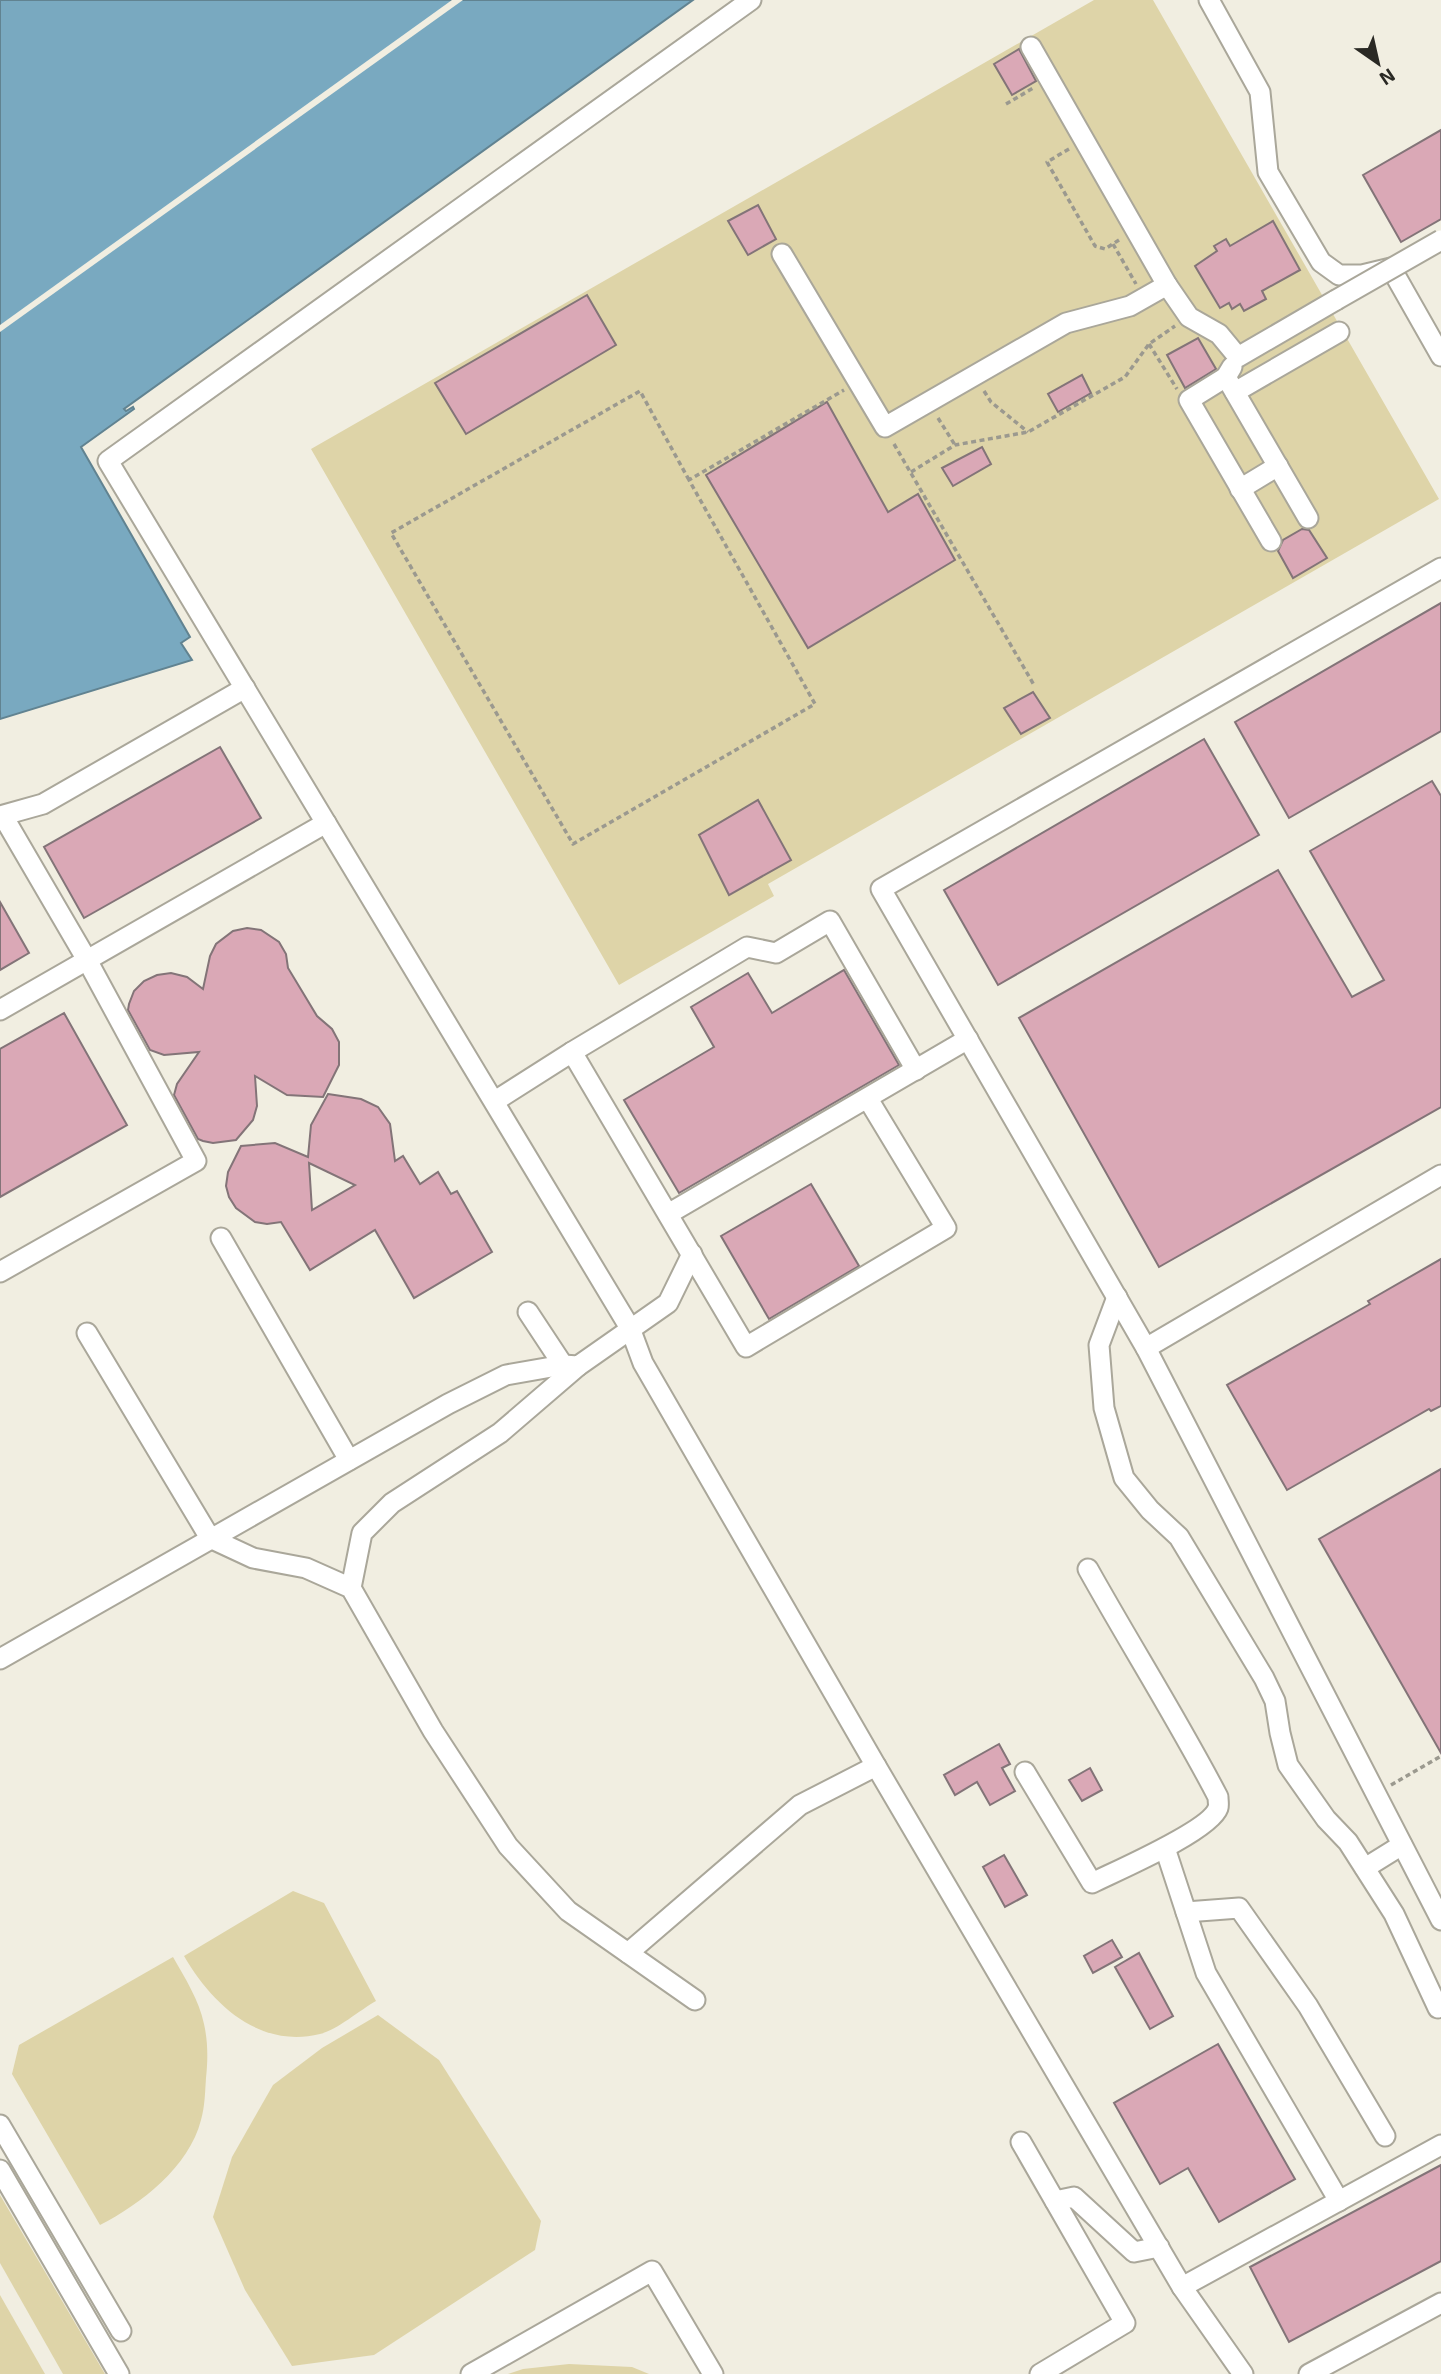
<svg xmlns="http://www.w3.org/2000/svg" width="1441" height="2374" font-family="'Exo 2',sans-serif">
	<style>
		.green { fill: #ded4a8 }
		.water { fill: #79a9c0; stroke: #618391; stroke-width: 2 }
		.pier { fill: #f1eee1 }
		.building { fill: #daa8b6; stroke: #837478; stroke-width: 2; fill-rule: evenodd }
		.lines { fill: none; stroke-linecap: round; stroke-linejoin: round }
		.minor-casing { stroke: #aaa79a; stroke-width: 23 }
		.path { stroke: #9b998f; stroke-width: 3.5; stroke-dasharray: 5 3.5; stroke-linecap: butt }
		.minor { stroke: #fff; stroke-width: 19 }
		.minor-bridge-casing { stroke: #aaa79a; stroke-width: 23; stroke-linecap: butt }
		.minor-bridge { stroke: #fff; stroke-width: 19 }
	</style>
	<rect width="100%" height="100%" fill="#f1eee1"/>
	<!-- green -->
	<g class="green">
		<polygon points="1094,0 1153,0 1439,499 768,884 774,896 619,985 311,449"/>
		<path d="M293 1891 324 1903 376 2001C360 2010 337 2030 320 2034 259 2049 212 2004 184 1956Z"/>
		<path d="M173 1957C185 1978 199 2000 204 2024 208 2042 208 2059 206 2078 205 2092 205 2106 201 2120 189 2167 141 2204 100 2225L12 2074 19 2045Z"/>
		<polygon points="378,2015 439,2060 541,2221 535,2250 374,2355 292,2366 245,2290 213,2217 232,2157 273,2085 322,2048"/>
		<polygon points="0,2195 105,2374 63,2374 0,2263"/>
		<polygon points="0,2295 45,2374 0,2374"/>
		<polygon points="569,2364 632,2367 649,2374 508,2374 523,2369"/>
	</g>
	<!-- water -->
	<polygon class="water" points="0,0 693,0 124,409 126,411 133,407 134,409 81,447 190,637 181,643 192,660 0,719"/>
	<!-- pier -->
	<polygon class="pier" points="452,0 463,0 0,332 0,325"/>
	<!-- building -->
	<g class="building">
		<polygon points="1019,49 1036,81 1012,95 994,64"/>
		<polygon points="1441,130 1441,219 1401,242 1363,175"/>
		<polygon points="758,205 776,239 748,255 728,221"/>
		<polygon points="1273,221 1300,270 1262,291 1266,299 1244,311 1240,304 1232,309 1229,303 1220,308 1195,266 1217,251 1214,246 1226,239 1230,246"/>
		<polygon points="587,295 616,345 466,434 435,383"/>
		<polygon points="1198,338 1216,369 1185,388 1167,355"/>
		<polygon points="1082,375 1091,393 1058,412 1048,394"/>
		<polygon points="827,402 888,512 918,494 955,560 808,648 706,475"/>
		<polygon points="982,447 991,464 953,486 942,468"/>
		<polygon points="1302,529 1309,530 1327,558 1293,578 1278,551 1283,540"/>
		<polygon points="1441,603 1441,731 1289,818 1235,722"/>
		<polygon points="1033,692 1050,718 1021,734 1004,708"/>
		<polygon points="1204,739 1259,835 998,985 944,890"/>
		<polygon points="220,747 261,818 84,918 44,847"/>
		<polygon points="1432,781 1441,796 1441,1107 1159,1267 1019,1018 1278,870 1352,997 1384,980 1310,851"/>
		<polygon points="758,800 791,860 729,895 699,835"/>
		<polygon points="0,902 29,953 0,970"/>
		<polygon points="247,928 261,930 279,942 286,954 288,968 317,1016 332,1029 339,1042 339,1065 323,1097 287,1095 255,1076 257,1106 253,1120 236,1140 213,1143 203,1141 198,1139 174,1095 177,1084 199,1052 164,1055 150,1050 128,1010 129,1004 134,991 144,981 157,975 171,973 187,977 203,989 210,956 216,944 233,931"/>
		<polygon points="844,970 899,1065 679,1193 624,1100 714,1047 691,1007 748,973 772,1013"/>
		<polygon points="64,1013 127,1125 0,1197 0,1049"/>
		<path d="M328 1094 361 1099 378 1107 390 1124 395 1161 403 1156 420 1184 438 1172 451 1194 457 1191 492 1252 414 1298 375 1230 310 1270 281 1222 267 1224 255 1222 236 1208 229 1197 226 1186 228 1172 241 1146 275 1143 308 1157 311 1125ZM309 1163 355 1185 312 1210Z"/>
		<polygon points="811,1184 859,1266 769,1319 721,1236"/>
		<polygon points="1441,1259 1441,1406 1431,1411 1429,1409 1287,1490 1227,1385 1370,1304 1368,1301"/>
		<polygon points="1441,1469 1441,1753 1319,1539"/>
		<polygon points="999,1744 1010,1764 1002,1768 1015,1791 990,1805 977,1782 955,1795 944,1775"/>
		<polygon points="1090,1768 1102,1790 1082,1801 1069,1780"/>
		<polygon points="1004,1855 1027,1895 1005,1907 983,1867"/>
		<polygon points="1112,1940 1122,1957 1093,1973 1084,1956"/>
		<polygon points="1139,1953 1173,2016 1150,2029 1115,1967"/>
		<polygon points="1218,2044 1295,2179 1219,2222 1188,2168 1160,2184 1114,2103"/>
		<polygon points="1441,2165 1441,2261 1289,2342 1250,2267"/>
	</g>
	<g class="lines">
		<defs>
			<g id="minor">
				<polyline points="751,0 108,461 630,1328 643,1363 876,1766 1182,2287 1243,2374"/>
				<polyline points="1209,0 1260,92 1268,172 1321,262 1339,275 1362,275 1391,268 1441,356"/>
				<polyline points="1031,47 1167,285 1189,317 1219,334 1238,357 1336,300"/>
				<polyline points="782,254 885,427 1066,323 1130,306 1167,285"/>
				<polyline points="1232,367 1226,377 1308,518"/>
				<polyline points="1226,377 1189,400 1271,541"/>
				<polyline points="1235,392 1339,332"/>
				<polyline points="1240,489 1278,466"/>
				<polyline points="1441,568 881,889 1146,1348 1441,1920"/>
				<polyline points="0,816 43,804 245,688"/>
				<polyline points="0,1010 326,823"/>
				<polyline points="572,1052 747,947 776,953 830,921 916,1070"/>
				<polyline points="495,1101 572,1052 746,1347 946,1228 868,1099"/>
				<polyline points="668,1214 968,1039"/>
				<polyline points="221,1238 349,1460"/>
				<polyline points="0,1272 196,1161 87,960 3,816"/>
				<polyline points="1117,1297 1099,1345 1104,1408 1124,1478 1150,1510 1179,1537 1264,1678 1275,1701 1280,1733 1288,1765 1326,1819 1348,1842 1394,1914 1438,2008"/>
				<polyline points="528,1312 563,1365"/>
				<polyline points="87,1333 210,1538 253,1558 306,1568 351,1588 433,1731 508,1846 568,1911 695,2000"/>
				<polyline points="1146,1348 1441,1175"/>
				<polyline points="351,1588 362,1533 392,1503 500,1433 578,1366"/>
				<polyline points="0,1659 448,1404 506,1375 563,1365 578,1366 668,1303 692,1254"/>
				<path d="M1025 1772 1092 1883C1116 1871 1210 1831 1218 1808 1219 1805 1218 1801 1218 1797 1178 1720 1131 1646 1088 1569"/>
				<polyline points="1165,1848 1206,1973 1339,2201"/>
				<polyline points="1365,1868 1402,1845"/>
				<polyline points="1186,1912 1239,1908 1308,2006 1385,2136"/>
				<polyline points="628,1953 800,1805 876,1766"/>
				<polyline points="0,2125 121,2331"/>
				<polyline points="1021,2142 1125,2323 1040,2374"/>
				<polyline points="0,2170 119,2374"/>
				<polyline points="1055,2201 1074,2197 1134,2252 1159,2247"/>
				<polyline points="1182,2287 1441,2145"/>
				<polyline points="471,2374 652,2271 713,2374"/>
				<polyline points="1309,2374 1441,2303"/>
			</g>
		</defs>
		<!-- minor casing -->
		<use href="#minor" class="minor-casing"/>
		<!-- path -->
		<g class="path">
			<polyline points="1006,104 1035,87"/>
			<polyline points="1069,149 1047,162 1095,246 1105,249 1119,240"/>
			<polyline points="1113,244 1136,284"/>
			<polyline points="1149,344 1177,389"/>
			<polyline points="984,391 991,402 1028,432"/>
			<polyline points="938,418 955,445"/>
			<polyline points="894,444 1034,685"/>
			<polyline points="911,472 955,445 1028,432 1125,377 1149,344 1175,326"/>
			<polyline points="689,480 640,391 391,533 573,844 815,704 689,480 844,390"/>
			<polyline points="1391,1785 1441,1756"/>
		</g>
		<!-- minor -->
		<use href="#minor" class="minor"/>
		<defs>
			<polyline id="minor-bridge" points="1336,300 1441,240"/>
		</defs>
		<!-- minor-bridge casing -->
		<use href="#minor-bridge" class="minor-bridge-casing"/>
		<!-- minor-bridge -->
		<use href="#minor-bridge" class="minor-bridge"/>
	</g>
	<!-- north arrow -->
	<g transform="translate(1378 63) rotate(146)" stroke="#f1eee1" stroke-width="5" paint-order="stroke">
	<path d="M0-5L12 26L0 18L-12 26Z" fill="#2a2924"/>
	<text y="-10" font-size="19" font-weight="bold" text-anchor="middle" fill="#2a2924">N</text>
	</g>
</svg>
